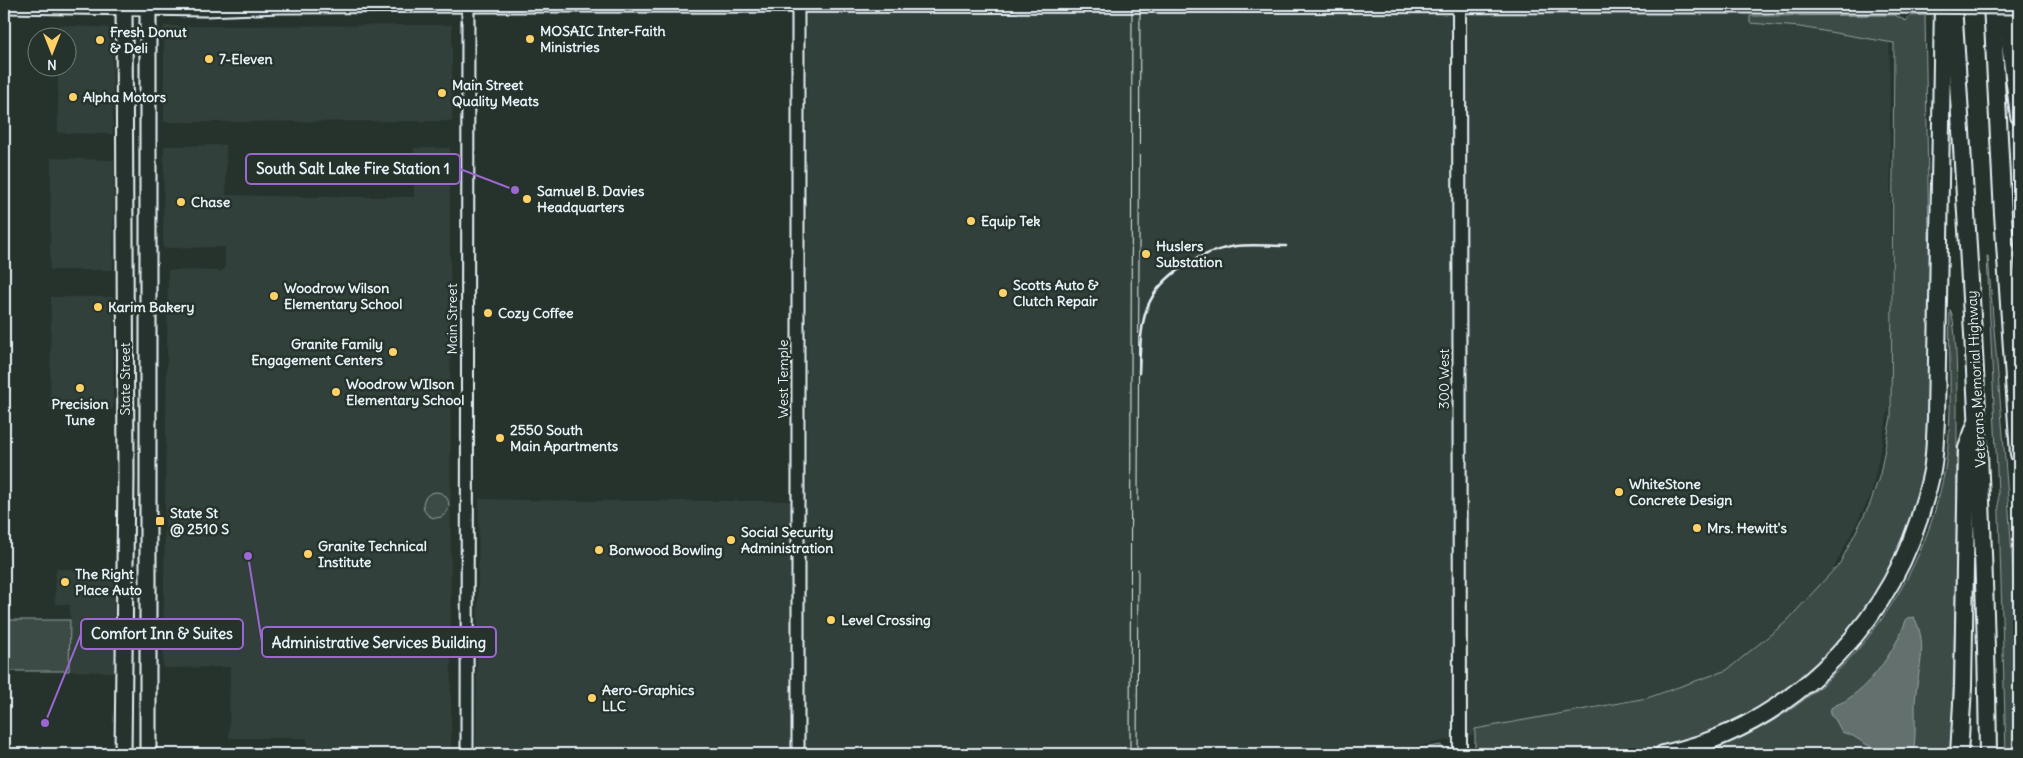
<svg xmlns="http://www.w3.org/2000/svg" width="2023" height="758" font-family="Delius,sans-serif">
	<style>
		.built { fill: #333f3a }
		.green { fill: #3e4b47; stroke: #939ea0 }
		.water { fill: #636f6d; stroke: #98a3a5 }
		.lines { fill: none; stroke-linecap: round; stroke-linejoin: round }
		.tertiary-casing { stroke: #e8f1f8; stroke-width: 15 }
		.secondary-casing { stroke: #e8f1f8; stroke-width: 16 }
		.primary-casing { stroke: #e8f1f8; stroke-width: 19 }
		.motorway-casing { stroke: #e8f1f8; stroke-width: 20 }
		.tertiary { stroke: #26332d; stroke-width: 11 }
		.secondary { stroke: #26332d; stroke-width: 12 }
		.primary { stroke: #26332d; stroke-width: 15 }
		.motorway { stroke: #26332d; stroke-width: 16 }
		.tram { stroke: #e8f1f8; stroke-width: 1 }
		.rail { stroke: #e8f1f8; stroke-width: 2.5 }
		.tertiary-bridge-casing { stroke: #e8f1f8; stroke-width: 15; stroke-linecap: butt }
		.tertiary-bridge { stroke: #26332d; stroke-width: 11 }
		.poi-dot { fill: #ffd166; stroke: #26332d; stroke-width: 2 }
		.labels { text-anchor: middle; stroke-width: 5; stroke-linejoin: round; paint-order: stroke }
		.poi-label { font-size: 14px; font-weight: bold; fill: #e8f1f8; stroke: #26332d; text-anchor: start }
		.street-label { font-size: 14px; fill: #e8f1f8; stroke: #26332d }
		.leader { fill: none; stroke: #9c67d0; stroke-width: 2 }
		.callout-dot { fill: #9c67d0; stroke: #26332d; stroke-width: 2 }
		.callout { fill: #26332d; stroke: #9c67d0; stroke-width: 2 }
		.callout-label { font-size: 15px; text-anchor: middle; font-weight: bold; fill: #e8f1f8 }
	</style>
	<rect width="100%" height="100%" fill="#26332d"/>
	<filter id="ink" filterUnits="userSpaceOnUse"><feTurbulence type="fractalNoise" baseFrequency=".02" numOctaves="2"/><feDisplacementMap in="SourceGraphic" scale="10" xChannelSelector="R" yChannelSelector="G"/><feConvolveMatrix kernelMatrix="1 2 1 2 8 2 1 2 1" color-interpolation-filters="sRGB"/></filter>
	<g filter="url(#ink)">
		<!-- built -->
		<g class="built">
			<polygon points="807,4 1889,4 1892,393 1871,495 1812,610 1728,671 1620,705 1380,754 476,754 479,499 575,501 807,501"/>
			<polygon points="58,25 112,28 113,134 58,133 58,68 68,68 68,38 58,37"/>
			<polygon points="452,25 452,121 164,122 164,26"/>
			<polygon points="226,145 226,195 312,197 414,197 414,148 450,148 451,751 413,752 413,754 308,754 307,738 229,738 230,667 163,668 168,270 222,271 225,268 225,247 163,248 164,146"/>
			<polygon points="51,158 114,160 113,270 50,270"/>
			<polygon points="51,297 114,297 113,409 50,408"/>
			<polygon points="56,569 115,570 114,672 69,671 70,605 55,604"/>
		</g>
		<!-- green -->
		<g class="green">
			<polygon points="1895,15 1906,21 1910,16 1925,15 1932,408 1929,450 1909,535 1870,607 1809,674 1760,708 1702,736 1655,749 1619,754 1475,754 1475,729 1647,698 1727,670 1786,622 1840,563 1870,504 1880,474 1891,417 1894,43 1800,27 1750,23 1750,16"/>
			<path d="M1987 256H1988C2001 420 2019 586 2019 751L2016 754H2006L1999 514Z"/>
			<path d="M1950 310C1957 323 1957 388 1957 408 1957 523 1955 639 1951 754H1700C1828 713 1921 600 1945 469 1954 417 1948 363 1950 310Z"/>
			<circle cx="436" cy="505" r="13"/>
			<polygon points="4,620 70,620 69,671 4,671"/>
			<polygon points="1441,745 1442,754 1385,754"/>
		</g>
		<!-- water -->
		<path class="water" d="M1914 617C1930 648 1916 672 1915 704 1915 721 1916 737 1913 754H1882L1853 736 1842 732 1835 719 1830 715 1831 708C1836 704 1843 703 1848 699 1875 680 1895 650 1907 618Z"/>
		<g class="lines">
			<defs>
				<g id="tertiary">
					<polyline points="798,4 798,754"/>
					<polyline points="4,7 206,10 280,7 484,6 1888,7"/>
					<polyline points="467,754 468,4"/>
				</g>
				<polyline id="secondary" points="1459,4 1460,754"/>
				<g id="primary">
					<polyline points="123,754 126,474 124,4"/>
					<polyline points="148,754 148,4"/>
				</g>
				<g id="motorway">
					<path d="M1953 4C1969 254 1985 504 1988 754"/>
					<polyline points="1992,4 2003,214 2019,454"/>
					<polyline points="2005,4 2019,116"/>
					<path d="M1663 754C1783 729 1881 635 1919 519 1924 501 1931 482 1933 464 1935 449 1935 434 1936 419L1943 4"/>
					<polyline points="1959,754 1963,687 1967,448 1976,424"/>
				</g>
			</defs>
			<!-- tertiary casing -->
			<use href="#tertiary" class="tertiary-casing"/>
			<!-- secondary casing -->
			<use href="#secondary" class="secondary-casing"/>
			<!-- primary casing -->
			<use href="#primary" class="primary-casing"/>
			<!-- motorway casing -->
			<use href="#motorway" class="motorway-casing"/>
			<!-- tertiary -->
			<use href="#tertiary" class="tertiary"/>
			<!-- secondary -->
			<use href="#secondary" class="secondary"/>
			<!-- primary -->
			<use href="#primary" class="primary"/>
			<!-- motorway -->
			<use href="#motorway" class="motorway"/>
			<!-- tram -->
			<g class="tram">
				<polyline points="1138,501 1140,4"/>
				<polyline points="1130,754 1132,4"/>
				<polyline points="1137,754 1138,569"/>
			</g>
			<!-- rail -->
			<path class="rail" d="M1139 373C1140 351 1140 328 1147 308 1160 274 1202 251 1236 246 1252 244 1270 246 1286 246"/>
			<defs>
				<polyline id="tertiary-bridge" points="1888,7 2019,8"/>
			</defs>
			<!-- tertiary-bridge casing -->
			<use href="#tertiary-bridge" class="tertiary-bridge-casing"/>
			<!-- tertiary-bridge -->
			<use href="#tertiary-bridge" class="tertiary-bridge"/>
		</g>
	</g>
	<!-- markers -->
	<g class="poi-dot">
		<circle cx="530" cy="39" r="5"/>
		<circle cx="100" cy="40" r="5"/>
		<circle cx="209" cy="59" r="5"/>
		<circle cx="442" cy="93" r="5"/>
		<circle cx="73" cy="97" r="5"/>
		<circle cx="527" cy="199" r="5"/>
		<circle cx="181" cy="202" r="5"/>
		<circle cx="971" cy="221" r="5"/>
		<circle cx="1146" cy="254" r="5"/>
		<circle cx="1003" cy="293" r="5"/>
		<circle cx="274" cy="296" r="5"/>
		<circle cx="98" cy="307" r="5"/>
		<circle cx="488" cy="313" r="5"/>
		<circle cx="393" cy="352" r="5"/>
		<circle cx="80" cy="388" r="5"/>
		<circle cx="336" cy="392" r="5"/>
		<circle cx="500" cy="438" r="5"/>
		<circle cx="1619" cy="492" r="5"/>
		<rect x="155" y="516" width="10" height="10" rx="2.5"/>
		<circle cx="1697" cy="528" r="5"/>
		<circle cx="731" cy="540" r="5"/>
		<circle cx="599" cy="550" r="5"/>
		<circle cx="308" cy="554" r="5"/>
		<circle cx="65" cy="582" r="5"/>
		<circle cx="831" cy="620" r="5"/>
		<circle cx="592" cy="698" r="5"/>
	</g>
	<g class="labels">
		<!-- poi labels -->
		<g class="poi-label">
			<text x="540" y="36">MOSAIC Inter-Faith<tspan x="540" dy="16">Ministries</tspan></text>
			<text x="110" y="37">Fresh Donut<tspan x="110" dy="16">&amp; Deli</tspan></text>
			<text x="219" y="64">7-Eleven</text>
			<text x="452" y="90">Main Street<tspan x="452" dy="16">Quality Meats</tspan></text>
			<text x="83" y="102">Alpha Motors</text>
			<text x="537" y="196">Samuel B. Davies<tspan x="537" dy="16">Headquarters</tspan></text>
			<text x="191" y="207">Chase</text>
			<text x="981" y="226">Equip Tek</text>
			<text x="1156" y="251">Huslers<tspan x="1156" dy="16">Substation</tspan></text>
			<text x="1013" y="290">Scotts Auto &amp;<tspan x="1013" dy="16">Clutch Repair</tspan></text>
			<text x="284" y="293">Woodrow Wilson<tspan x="284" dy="16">Elementary School</tspan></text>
			<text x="108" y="312">Karim Bakery</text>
			<text x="498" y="318">Cozy Coffee</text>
			<text x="383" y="349" text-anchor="end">Granite Family<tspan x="383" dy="16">Engagement Centers</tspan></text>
			<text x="346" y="389">Woodrow WIlson<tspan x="346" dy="16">Elementary School</tspan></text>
			<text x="80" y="409" text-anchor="middle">Precision<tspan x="80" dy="16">Tune</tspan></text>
			<text x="510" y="435">2550 South<tspan x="510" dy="16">Main Apartments</tspan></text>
			<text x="1629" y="489">WhiteStone<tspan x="1629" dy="16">Concrete Design</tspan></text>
			<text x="170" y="518">State St<tspan x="170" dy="16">@ 2510 S</tspan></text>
			<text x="1707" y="533">Mrs. Hewitt's</text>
			<text x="741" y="537">Social Security<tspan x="741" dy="16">Administration</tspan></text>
			<text x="318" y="551">Granite Technical<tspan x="318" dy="16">Institute</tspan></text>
			<text x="609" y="555">Bonwood Bowling</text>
			<text x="75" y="579">The Right<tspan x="75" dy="16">Place Auto</tspan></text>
			<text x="841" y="625">Level Crossing</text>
			<text x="602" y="695">Aero-Graphics<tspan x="602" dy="16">LLC</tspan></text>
		</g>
		<!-- street labels -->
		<g class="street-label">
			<text transform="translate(452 319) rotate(-90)" y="5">Main Street</text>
			<text transform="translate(125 379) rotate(-90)" y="5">State Street</text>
			<text transform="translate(783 379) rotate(-90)" y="5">West Temple</text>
			<text transform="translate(1444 379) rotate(-90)" y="5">300 West</text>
			<text transform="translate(1976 379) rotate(-93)" y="5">Veterans Memorial Highway</text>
		</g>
	</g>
	<!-- callouts -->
	<path class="leader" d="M515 190L460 169M45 723L81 634M248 556L262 642"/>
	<g class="callout-dot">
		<circle cx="515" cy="190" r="5"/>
		<circle cx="45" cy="723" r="5"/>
		<circle cx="248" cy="556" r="5"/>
	</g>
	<g class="callout">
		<rect x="246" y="154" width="214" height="30" rx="5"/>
		<rect x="81" y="619" width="162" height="30" rx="5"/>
		<rect x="262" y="627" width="234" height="30" rx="5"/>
	</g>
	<g class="callout-label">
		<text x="353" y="174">South Salt Lake Fire Station 1</text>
		<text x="162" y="639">Comfort Inn &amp; Suites</text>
		<text x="379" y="648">Administrative Services Building</text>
	</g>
	<!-- margin -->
	<rect width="2023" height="758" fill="none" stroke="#26332d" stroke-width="20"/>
	<rect x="10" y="10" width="2003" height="738" fill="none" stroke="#e8f1f8" stroke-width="2" filter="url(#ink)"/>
	<!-- north arrow -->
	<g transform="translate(52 52) rotate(180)"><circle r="24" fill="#26332d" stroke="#747f7e"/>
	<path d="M0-4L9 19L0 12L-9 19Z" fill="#ffd166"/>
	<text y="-8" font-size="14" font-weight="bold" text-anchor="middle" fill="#e8f1f8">N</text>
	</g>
</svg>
